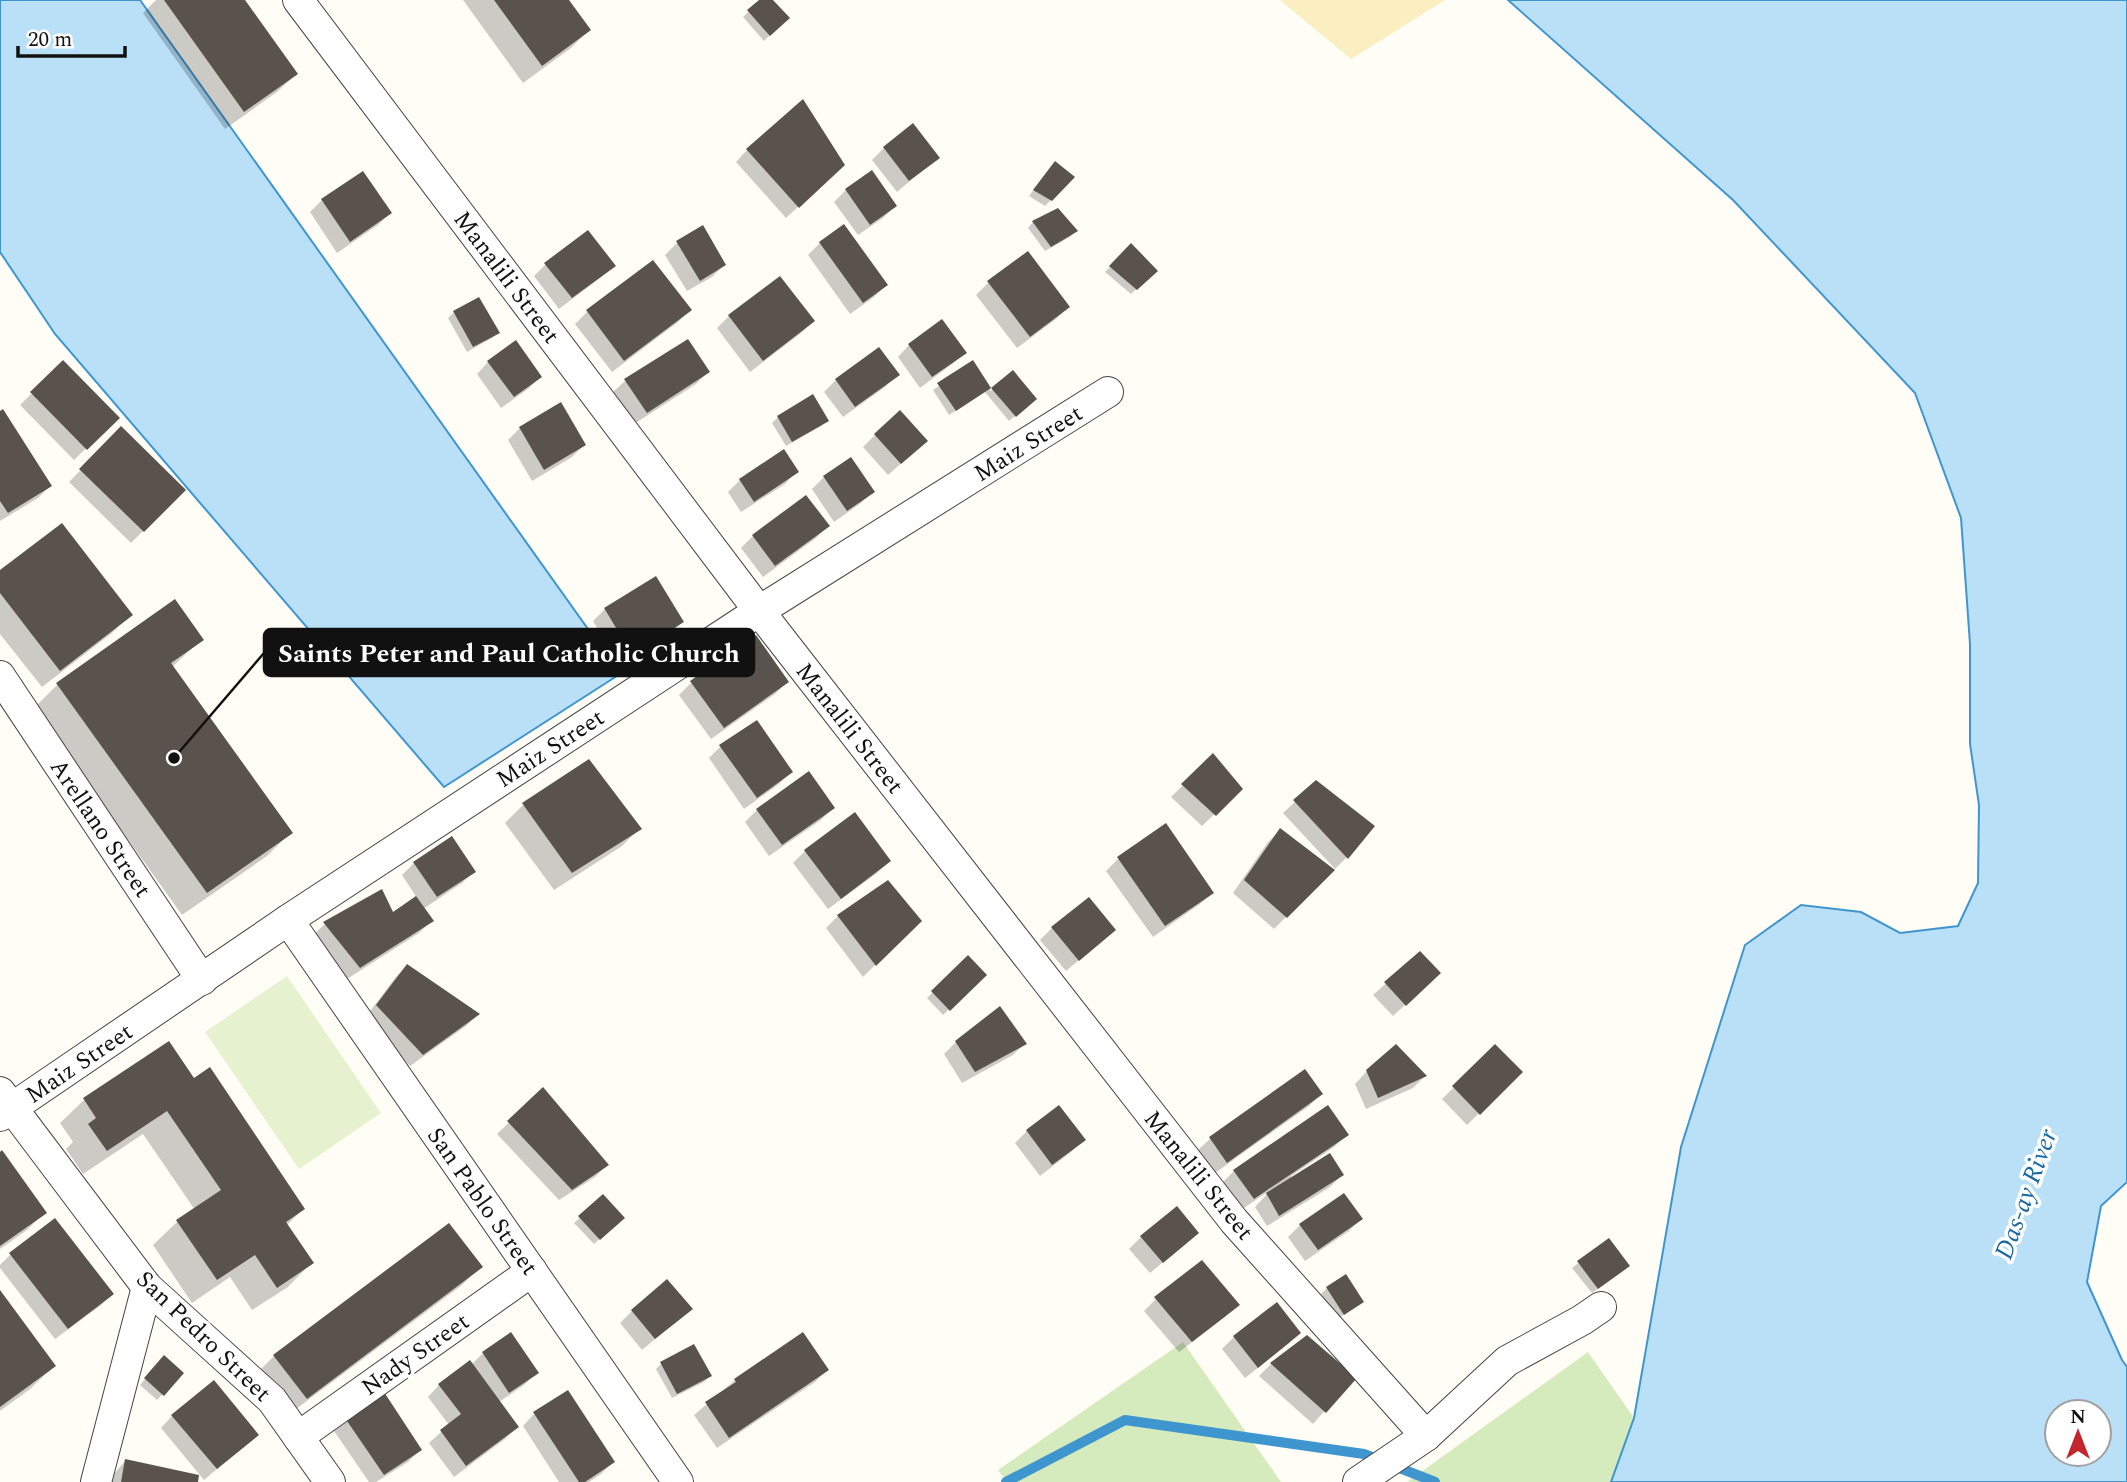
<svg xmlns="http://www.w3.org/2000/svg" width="2127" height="1482" font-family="Spectral,serif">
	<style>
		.green { fill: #d5ebbd }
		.sand { fill: #fbeec1 }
		.pitch { fill: #e6f2cf }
		.water { fill: #b9e0f7; stroke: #3f96cf; stroke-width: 2; fill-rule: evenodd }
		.shadow { fill: #0003 }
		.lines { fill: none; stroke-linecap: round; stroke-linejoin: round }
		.stream { stroke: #3f96cf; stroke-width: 10 }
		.building { fill: #5a524d }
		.minor-casing { stroke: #444; stroke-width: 32 }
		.minor { stroke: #fff; stroke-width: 30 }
		.labels { text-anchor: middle; stroke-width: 7; stroke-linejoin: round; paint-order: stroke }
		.street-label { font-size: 24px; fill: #111; stroke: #fff }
		.water-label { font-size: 26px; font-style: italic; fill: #1768a6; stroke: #fff }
		.leader { fill: none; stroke: #111; stroke-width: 2.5 }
		.callout-dot { fill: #111; stroke: #fff; stroke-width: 2.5 }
		.callout { fill: #111; stroke: #111; stroke-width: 2.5 }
		.callout-label { font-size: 26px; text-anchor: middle; font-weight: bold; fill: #fff }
	</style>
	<rect width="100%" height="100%" fill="#fffdf5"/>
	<!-- green -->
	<g class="green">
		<polygon points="1183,1342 1281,1482 1007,1482 998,1470"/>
		<polygon points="1588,1352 1634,1418 1611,1482 1407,1482"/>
	</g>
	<!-- sand -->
	<polygon class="sand" points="1280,0 1445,0 1351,59"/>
	<!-- pitch -->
	<polygon class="pitch" points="287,976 381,1113 299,1169 205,1032"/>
	<!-- water -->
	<g class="water">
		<polygon points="0,0 140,0 620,674 444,787 55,334 0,252"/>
		<path d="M1508 0H2127V1182L2101 1206 2087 1282 2122 1360 2127 1367V1482H1611L1634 1418 1681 1147 1745 945 1801 905 1861 912 1900 933 1958 926 1978 883 1979 805 1970 744V644L1961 518 1915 393 1733 200ZM2057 1412H2099V1454H2057Z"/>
	</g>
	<!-- shadow -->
	<g class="shadow">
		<polygon points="156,0 243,0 296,74 277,92 225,129 143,13"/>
		<polygon points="463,0 567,0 589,30 571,48 523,83"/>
		<polygon points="761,0 771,0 788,18 764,41 743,17"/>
		<polygon points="884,148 937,158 897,192 872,160"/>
		<polygon points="747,150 830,177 786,218 736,162"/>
		<polygon points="1050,168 1073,177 1045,206 1029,196"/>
		<polygon points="363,173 390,213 378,225 337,253 310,212 322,200"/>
		<polygon points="871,173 895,206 883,218 858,235 834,202 846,190"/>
		<polygon points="1033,222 1076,231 1070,237 1045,251 1028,228"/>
		<polygon points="843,226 886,285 874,297 850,314 808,255 820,243"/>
		<polygon points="677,243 724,265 712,277 687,291 665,255"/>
		<polygon points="1131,246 1155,271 1131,294 1105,272"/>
		<polygon points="1027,254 1068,307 1056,319 1017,348 976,295 988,283"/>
		<polygon points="653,262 690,310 678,322 612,372 575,324 587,312"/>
		<polygon points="546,264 613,265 601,277 559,309 534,276"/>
		<polygon points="780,278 813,321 801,333 750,372 717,328 729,316"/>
		<polygon points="454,312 497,333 492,338 467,352 448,318"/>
		<polygon points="909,345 964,353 952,364 920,388 898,357"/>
		<polygon points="488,362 540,377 528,389 501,408 477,374"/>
		<polygon points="63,363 117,418 74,460 20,405"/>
		<polygon points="973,363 991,391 1012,373 1029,405 1009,421 985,392 949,415 933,390"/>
		<polygon points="708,372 696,384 634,424 613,392 625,381"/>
		<polygon points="897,375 885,387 843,417 824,392 836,380"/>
		<polygon points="813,397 827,421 821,426 786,446 772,423 778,417"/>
		<polygon points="0,413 50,486 38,498 0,521"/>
		<polygon points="520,428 584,445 572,457 532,481 508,440"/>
		<polygon points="121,429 184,490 131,543 69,482"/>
		<polygon points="875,435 913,453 888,475 863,447"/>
		<polygon points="796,472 785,484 741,512 728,492 740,480"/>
		<polygon points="824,477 873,491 861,503 834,522 812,489"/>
		<polygon points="828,526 816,538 763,577 741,548 753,536"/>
		<polygon points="0,572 130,615 112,633 42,687 0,634"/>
		<polygon points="605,609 682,622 670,634 619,664 593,621"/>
		<polygon points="202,639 172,667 290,833 267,856 182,915 34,708 58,684"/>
		<polygon points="787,682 775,694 711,739 679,695 691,683"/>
		<polygon points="721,746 791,772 779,784 744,809 709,758"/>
		<polygon points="1213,755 1241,789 1202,826 1171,797"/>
		<polygon points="1317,782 1347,857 1335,869 1283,813"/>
		<polygon points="523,805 640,828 622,846 554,890 505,823"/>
		<polygon points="833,808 821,820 769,856 745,822 757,810"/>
		<polygon points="1166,826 1212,893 1200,904 1153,937 1106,871 1118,859"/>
		<polygon points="1280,830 1333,870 1274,929 1233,893 1268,842"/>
		<polygon points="805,851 889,861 877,873 828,909 793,863"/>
		<polygon points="414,863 474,871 462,883 423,909 431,921 419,933 347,979 313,935 325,924 393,915 417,898 402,875"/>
		<polygon points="838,916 919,921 863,977 826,928"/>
		<polygon points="1052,928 1114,930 1066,971 1040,940"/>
		<polygon points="1420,953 1427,985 1393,1016 1373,995"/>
		<polygon points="968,958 985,975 943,1015 927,998"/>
		<polygon points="407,966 478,1014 466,1026 410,1066 365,1018 395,978"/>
		<polygon points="956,1042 1025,1043 1013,1055 962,1083 944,1054"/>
		<polygon points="168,1043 194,1080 303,1209 286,1226 311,1263 288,1287 252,1310 230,1277 192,1303 153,1245 177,1222 195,1210 143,1134 83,1174 66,1149 73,1142 60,1123 84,1100"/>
		<polygon points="1495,1047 1521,1072 1467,1125 1442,1099"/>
		<polygon points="1367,1071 1425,1076 1413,1088 1366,1109 1355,1084"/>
		<polygon points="543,1090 607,1165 595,1177 559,1200 497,1134"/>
		<polygon points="1321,1094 1309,1106 1215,1173 1198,1150 1210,1139"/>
		<polygon points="1059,1108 1083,1140 1071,1152 1040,1176 1015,1143 1027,1131"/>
		<polygon points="1346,1135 1334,1147 1291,1176 1292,1179 1342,1175 1330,1187 1267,1226 1255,1207 1267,1194 1266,1193 1241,1210 1222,1183 1234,1171"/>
		<polygon points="0,1154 45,1212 27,1230 0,1249"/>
		<polygon points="603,1196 623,1218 594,1244 574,1223"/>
		<polygon points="1361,1219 1349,1231 1305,1261 1288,1237 1300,1225"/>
		<polygon points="1141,1237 1185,1244 1150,1273 1129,1249"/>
		<polygon points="1608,1240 1622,1271 1592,1293 1572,1268"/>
		<polygon points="10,1255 112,1294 100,1306 55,1339 0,1268 0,1265"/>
		<polygon points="480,1267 462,1285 288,1415 256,1374 274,1356"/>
		<polygon points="1327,1288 1361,1302 1338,1319 1321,1294"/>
		<polygon points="0,1293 54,1366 30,1389 0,1411"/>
		<polygon points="1156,1299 1237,1305 1225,1317 1179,1352 1144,1311"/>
		<polygon points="632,1311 678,1320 642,1350 620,1323"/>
		<polygon points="1299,1333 1287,1345 1245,1378 1222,1349 1234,1337"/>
		<polygon points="1307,1337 1354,1378 1313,1424 1259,1376 1271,1364"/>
		<polygon points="483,1353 536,1373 524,1385 499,1402 517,1427 505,1439 454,1477 429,1443 449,1425 428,1397 439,1385 471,1365"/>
		<polygon points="158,1363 182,1374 157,1400 140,1385"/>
		<polygon points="662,1363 710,1376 704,1382 672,1398 656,1369"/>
		<polygon points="827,1370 815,1382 717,1448 694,1415 735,1380"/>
		<polygon points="534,1414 613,1462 601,1474 589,1482 559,1482 523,1426"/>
		<polygon points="172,1416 257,1435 204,1480 161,1428"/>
		<polygon points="346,1419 420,1450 408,1462 376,1482 369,1482 334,1431"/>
		<polygon points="125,1461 196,1482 107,1482"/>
	</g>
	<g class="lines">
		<!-- stream -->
		<polyline class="stream" points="1006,1482 1125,1420 1364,1454 1435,1482"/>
	</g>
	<!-- building -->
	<g class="building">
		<polygon points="164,0 245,0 298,74 244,112"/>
		<polygon points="494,0 569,0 591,30 542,66"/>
		<polygon points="759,0 773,0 790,18 770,36 747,10"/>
		<polygon points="803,99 845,165 799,208 746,149"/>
		<polygon points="913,123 940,158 909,181 883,147"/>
		<polygon points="1055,161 1075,177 1052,201 1033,190"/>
		<polygon points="872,170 897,206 870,225 845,189"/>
		<polygon points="363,171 392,213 350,242 321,199"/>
		<polygon points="1058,208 1078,231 1051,247 1032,221"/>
		<polygon points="844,224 888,285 863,303 819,242"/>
		<polygon points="703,225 726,265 700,281 676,241"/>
		<polygon points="588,230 616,266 572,298 544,263"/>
		<polygon points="1131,243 1158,271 1137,290 1109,266"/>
		<polygon points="1028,251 1070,307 1030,337 987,281"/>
		<polygon points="653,260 692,310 624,361 586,310"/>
		<polygon points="780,276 815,321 763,361 728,315"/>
		<polygon points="479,297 500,333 473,347 453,311"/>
		<polygon points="942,319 967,353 932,377 908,344"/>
		<polygon points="688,339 710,372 647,413 624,379"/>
		<polygon points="516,340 542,377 514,397 487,361"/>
		<polygon points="879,347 900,375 855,407 835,379"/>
		<polygon points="63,360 120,418 87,450 30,392"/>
		<polygon points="973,360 991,388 956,411 937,383"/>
		<polygon points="1013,370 1037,399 1016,417 991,388"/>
		<polygon points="813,394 829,421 792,442 777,416"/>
		<polygon points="561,402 586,445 544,470 519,427"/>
		<polygon points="3,409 52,486 8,513 0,501 0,411"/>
		<polygon points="900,410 928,441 901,464 874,434"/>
		<polygon points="121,426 186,490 144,532 79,469"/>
		<polygon points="784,449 799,472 754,502 739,479"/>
		<polygon points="851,457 875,492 847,511 823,476"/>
		<polygon points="806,495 830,526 775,566 752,535"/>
		<polygon points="62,523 133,615 60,671 0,593 0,570"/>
		<polygon points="656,576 684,622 632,654 604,608"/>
		<polygon points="175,599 204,640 171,663 293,833 207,893 56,683"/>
		<polygon points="756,635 789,682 724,728 690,681"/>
		<polygon points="757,720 793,772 757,798 719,745"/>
		<polygon points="1213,753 1243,789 1216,816 1181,784"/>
		<polygon points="589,759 642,829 572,873 522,803"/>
		<polygon points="809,771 835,808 782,845 756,809"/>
		<polygon points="1316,780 1375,826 1348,859 1293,800"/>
		<polygon points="855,812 891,861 841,899 804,850"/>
		<polygon points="1166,823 1214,893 1165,926 1117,857"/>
		<polygon points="1280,828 1335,870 1287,918 1244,880"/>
		<polygon points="452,836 476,872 437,897 413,862"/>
		<polygon points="888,880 922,921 876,966 837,915"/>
		<polygon points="382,889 393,912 416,896 434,921 360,968 323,922"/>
		<polygon points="1089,897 1116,930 1079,961 1051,927"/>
		<polygon points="1420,951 1441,973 1406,1006 1384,982"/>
		<polygon points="968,955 987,975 950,1011 931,991"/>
		<polygon points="407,964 480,1014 423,1055 376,1005"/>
		<polygon points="1000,1006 1027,1044 975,1072 955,1041"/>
		<polygon points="169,1041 194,1078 210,1067 305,1209 286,1222 314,1263 277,1288 255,1255 217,1280 176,1220 221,1190 167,1111 107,1151 88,1124 96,1118 83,1098"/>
		<polygon points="1396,1044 1427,1076 1378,1098 1366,1070"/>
		<polygon points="1495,1044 1523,1072 1480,1115 1452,1086"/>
		<polygon points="1305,1069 1323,1094 1227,1163 1209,1137"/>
		<polygon points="543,1087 609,1165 572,1190 507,1121"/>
		<polygon points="1059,1105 1086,1140 1052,1165 1026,1130"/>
		<polygon points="1328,1105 1349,1135 1254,1199 1233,1170"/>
		<polygon points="2,1150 47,1213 0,1246 0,1152"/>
		<polygon points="1330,1153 1344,1175 1279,1216 1266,1193"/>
		<polygon points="1344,1193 1363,1219 1318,1250 1299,1224"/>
		<polygon points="603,1194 625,1218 600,1240 578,1216"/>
		<polygon points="1177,1206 1199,1233 1163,1263 1140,1236"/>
		<polygon points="55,1218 114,1294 68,1329 9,1253"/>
		<polygon points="449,1223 483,1267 307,1399 273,1355"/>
		<polygon points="1609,1238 1630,1266 1598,1289 1577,1261"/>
		<polygon points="1202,1260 1240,1305 1192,1342 1154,1297"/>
		<polygon points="1346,1274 1364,1302 1344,1315 1326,1287"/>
		<polygon points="667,1279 693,1309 655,1339 631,1310"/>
		<polygon points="0,1290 56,1366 0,1407"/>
		<polygon points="1277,1302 1301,1333 1258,1368 1233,1336"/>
		<polygon points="511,1332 539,1373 509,1393 482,1352"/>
		<polygon points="803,1332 829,1370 729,1438 705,1402 736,1382 734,1379"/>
		<polygon points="1307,1335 1357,1378 1326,1413 1270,1363"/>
		<polygon points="694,1344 712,1376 677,1394 660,1362"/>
		<polygon points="164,1355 184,1373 164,1396 144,1378"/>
		<polygon points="470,1360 519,1427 466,1466 440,1430 461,1414 438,1384"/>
		<polygon points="214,1380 259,1435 217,1469 171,1415"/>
		<polygon points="568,1390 615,1462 585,1482 579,1482 533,1412"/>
		<polygon points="384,1392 422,1450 384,1475 345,1418"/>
		<polygon points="125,1459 199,1475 198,1482 121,1482"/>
	</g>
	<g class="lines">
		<defs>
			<g id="minor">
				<polyline points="298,0 759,611 1234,1221 1426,1436"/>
				<polyline points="0,676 202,980"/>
				<polyline points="288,920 678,1482"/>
				<polyline points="0,1092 147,1287 272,1400 330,1482"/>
				<polyline points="0,1116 288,920 759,611 1108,392"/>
				<polyline points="298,1437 532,1271"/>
				<polyline points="96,1482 147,1287"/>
				<polyline points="1358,1482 1426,1436 1507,1361 1582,1320 1601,1307"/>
			</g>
		</defs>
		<!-- minor casing -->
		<use href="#minor" class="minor-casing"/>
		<!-- minor -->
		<use href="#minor" class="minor"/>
	</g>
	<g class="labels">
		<!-- street labels -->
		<g class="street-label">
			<text transform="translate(507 277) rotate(53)" y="8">Manalili Street</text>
			<text transform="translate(1028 443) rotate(-32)" y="8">Maiz Street</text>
			<text transform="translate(850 728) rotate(52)" y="8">Manalili Street</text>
			<text transform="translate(550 748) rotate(-33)" y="8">Maiz Street</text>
			<text transform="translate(101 828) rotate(56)" y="8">Arellano Street</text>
			<text transform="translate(79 1063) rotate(-34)" y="8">Maiz Street</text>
			<text transform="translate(1199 1175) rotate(51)" y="8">Manalili Street</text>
			<text transform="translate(483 1201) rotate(55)" y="8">San Pablo Street</text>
			<text transform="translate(204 1336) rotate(44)" y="8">San Pedro Street</text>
			<text transform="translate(415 1354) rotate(-35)" y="8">Nady Street</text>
		</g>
		<!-- water labels -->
		<g class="water-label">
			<text transform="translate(2025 1194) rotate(-70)" y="9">Das-ay River</text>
		</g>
	</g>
	<!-- callouts -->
	<path class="leader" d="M174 758L264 653"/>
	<circle class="callout-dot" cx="174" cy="758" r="7"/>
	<rect class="callout" x="264" y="629" width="490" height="47" rx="7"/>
	<g class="callout-label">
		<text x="509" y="662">Saints Peter and Paul Catholic Church</text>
	</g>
	<!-- north arrow -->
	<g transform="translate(2078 1433)"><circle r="33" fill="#ffffff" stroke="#a0a0a0" stroke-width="2"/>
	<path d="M0-5L12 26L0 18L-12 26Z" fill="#c4262e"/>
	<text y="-10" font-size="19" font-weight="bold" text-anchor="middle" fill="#111111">N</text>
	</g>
	<!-- scale -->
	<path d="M18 46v10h107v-10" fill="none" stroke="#111111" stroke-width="3.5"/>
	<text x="28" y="46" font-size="21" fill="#111111" stroke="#ffffff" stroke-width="5" paint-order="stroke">20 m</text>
</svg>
